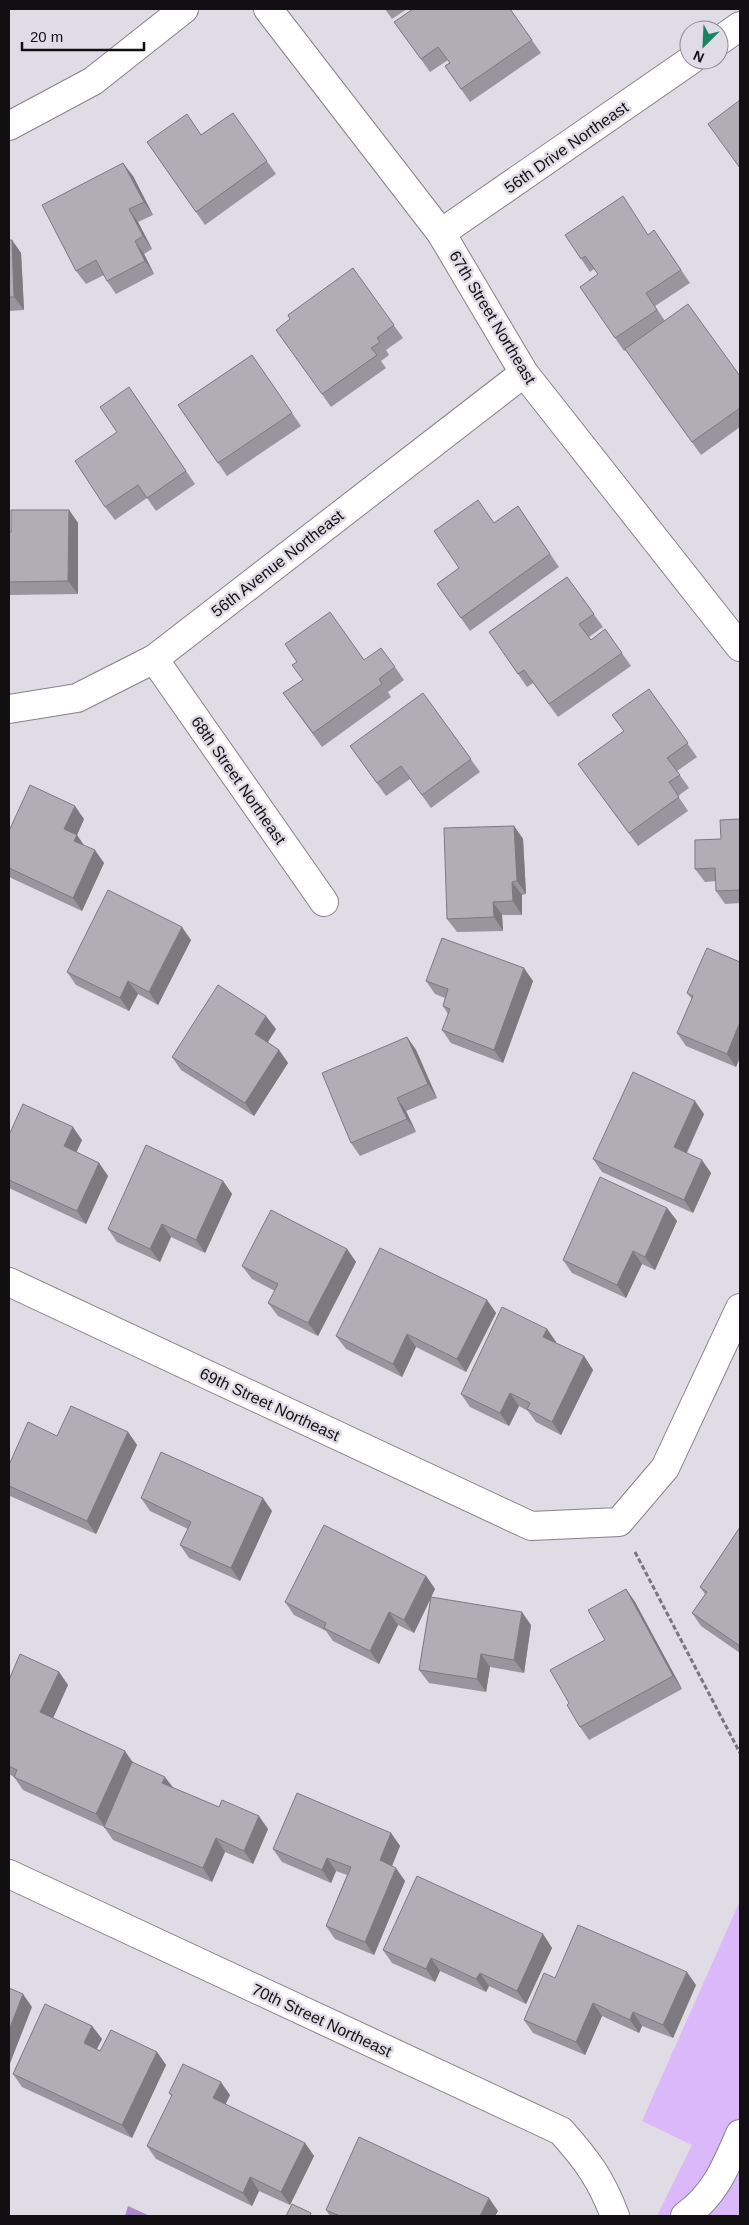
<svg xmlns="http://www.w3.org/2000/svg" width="749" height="2225" font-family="Arial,sans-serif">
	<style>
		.green { fill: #dab8f9 }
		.forest { fill: #ae8ccc }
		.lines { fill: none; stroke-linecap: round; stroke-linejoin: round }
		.minor-casing { stroke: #858289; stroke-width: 30 }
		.path { stroke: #78757b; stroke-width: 3; stroke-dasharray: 5 2.5; stroke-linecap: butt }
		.minor { stroke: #fff; stroke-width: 28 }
		.wall { fill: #98959c }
		.shaded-wall { fill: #7c797f }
		.building { fill: #b1adb5; stroke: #7c797f }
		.labels { text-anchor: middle; stroke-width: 5; stroke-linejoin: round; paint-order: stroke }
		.street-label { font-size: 16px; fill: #110f12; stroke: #e0dce5 }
	</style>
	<rect width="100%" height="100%" fill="#e0dce5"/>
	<!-- green -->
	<polygon class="green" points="740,1901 740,2216 657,2216 692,2145 642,2121"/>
	<!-- forest -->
	<polygon class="forest" points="128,2206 150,2216 125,2216"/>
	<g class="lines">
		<defs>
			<g id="minor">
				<polyline points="268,9 441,233 524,373 740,647"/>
				<polyline points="719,41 740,26"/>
				<polyline points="9,126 93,81 184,9"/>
				<polyline points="441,233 691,60"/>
				<polyline points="154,659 324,902"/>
				<polyline points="9,709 77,698 154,659 524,373"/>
				<polyline points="9,1282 531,1526 619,1522 665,1468 740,1308"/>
				<path d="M9 1874 561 2131C587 2160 601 2179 615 2216"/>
				<path d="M685 2216C715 2195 726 2166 740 2134"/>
			</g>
		</defs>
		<!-- minor casing -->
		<use href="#minor" class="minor-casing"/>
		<!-- path -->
		<polyline class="path" points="635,1552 740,1753"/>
		<!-- minor -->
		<use href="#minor" class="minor"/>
	</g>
	<!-- wall -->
	<g class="wall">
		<polygon points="385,9 407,9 392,19"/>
		<polygon points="510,9 541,53 470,102 445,66 449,63 448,60 430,72 394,22"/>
		<polygon points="233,113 276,174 205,225 147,142 202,134"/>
		<polygon points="133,176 153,215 138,222 152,249 144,254 154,274 116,294 107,281 104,275 86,284 76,271"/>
		<polygon points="654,230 690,283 655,306 665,321 740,376 740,427 701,455 626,350 624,351 580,287 598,274 594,269 590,272 565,235 649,234"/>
		<polygon points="9,240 12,240 21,253 24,310 9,311"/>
		<polygon points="353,268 403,338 386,350 389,355 381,361 386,368 331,407 276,330 290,319"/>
		<polygon points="252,355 301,426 227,476 178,405"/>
		<polygon points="129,387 195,484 156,511 147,498 115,520 105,507 117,432"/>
		<polygon points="518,506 559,567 470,631 437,584 459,568 494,523"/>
		<polygon points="69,510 78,523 78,594 9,595 9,532 11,532"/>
		<polygon points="567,577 603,627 589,637 591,640 605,629 631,666 558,717 533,683 527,687 489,632"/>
		<polygon points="364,660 395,667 404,680 388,692 391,697 322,747 283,693 302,680"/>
		<polygon points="649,689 697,757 677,771 689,788 678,796 688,811 638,846 578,764 624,731 612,715"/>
		<polygon points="423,693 480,772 431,808 410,779 386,796 350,746"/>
		<polygon points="84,819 77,835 83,845 104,863 82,911 9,877 9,831"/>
		<polygon points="740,819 740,903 725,904 716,891 716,881 705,882 695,869 721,839"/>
		<polygon points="514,826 523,839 526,894 522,895 522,915 502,915 503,931 457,932 447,919"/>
		<polygon points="191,940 158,1005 138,994 129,1011 76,985 67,972"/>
		<polygon points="740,962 740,1057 736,1067 686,1046 677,1033 692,999 687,993"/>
		<polygon points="426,981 533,981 503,1063 451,1043 442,1030 448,1014 443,1006 445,998 435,994"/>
		<polygon points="276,1029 268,1042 279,1050 288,1063 254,1116 181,1070 172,1057"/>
		<polygon points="407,1037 416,1050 437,1098 406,1111 416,1132 360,1156 351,1143"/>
		<polygon points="704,1114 687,1153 711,1173 693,1213 602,1172 593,1159"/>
		<polygon points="9,1135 82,1140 76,1152 99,1163 108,1176 86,1224 9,1188"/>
		<polygon points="223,1181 232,1194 205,1253 171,1237 160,1262 117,1242 108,1229"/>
		<polygon points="667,1208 677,1221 655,1270 642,1264 626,1298 572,1273 563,1260"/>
		<polygon points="347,1249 356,1262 318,1336 278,1316 268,1303 275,1291 252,1279 242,1266"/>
		<polygon points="487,1300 496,1313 466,1372 416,1347 402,1377 346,1349 336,1336"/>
		<polygon points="547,1329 556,1342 556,1343 584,1356 593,1370 561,1435 536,1422 528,1411 519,1406 509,1426 470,1407 461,1394"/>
		<polygon points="128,1432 137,1445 96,1534 10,1496 9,1493 9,1465 57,1436"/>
		<polygon points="141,1498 272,1511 240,1581 189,1558 180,1545 188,1529 150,1511"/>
		<polygon points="740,1527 740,1653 701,1626 692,1613 705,1594 700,1587"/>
		<polygon points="426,1576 435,1589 431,1597 531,1625 524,1673 490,1667 486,1692 429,1683 419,1670 431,1598 414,1633 398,1625 379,1664 333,1641 326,1631 294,1615 285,1602"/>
		<polygon points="626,1589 635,1602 682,1689 589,1740 580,1727 569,1703 605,1640"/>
		<polygon points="59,1672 68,1685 53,1718 133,1762 173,1788 268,1829 253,1864 225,1852 212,1882 113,1840 104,1827 23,1790 14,1777 9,1774 9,1680"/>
		<polygon points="391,1833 400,1846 392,1866 405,1881 374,1955 335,1939 326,1926 347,1875 336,1871 331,1883 282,1862 273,1849"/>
		<polygon points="543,1934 552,1948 526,2004 489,1986 486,1992 440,1971 435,1982 392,1963 383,1950"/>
		<polygon points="555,1978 696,1985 673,2038 642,2026 639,2033 602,2016 585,2055 533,2033 524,2020"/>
		<polygon points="92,2026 102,2039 97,2049 100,2051 157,2052 166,2065 132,2138 22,2087 13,2074"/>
		<polygon points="169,2093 230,2095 225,2105 305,2143 314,2156 290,2205 259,2191 252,2206 156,2159 147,2146 172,2097"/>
		<polygon points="326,2210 498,2211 495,2216 330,2216"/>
	</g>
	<!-- shaded-wall -->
	<g class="shaded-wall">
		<polygon points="123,163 133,176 153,215 144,202"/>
		<polygon points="129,209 138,222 152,249 143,236"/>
		<polygon points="12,240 21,253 24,310 14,297"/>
		<polygon points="135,241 144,254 154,274 145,261"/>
		<polygon points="69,510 78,523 78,594 68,581"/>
		<polygon points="75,806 84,819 77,835 86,848 83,854 64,829"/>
		<polygon points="514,826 523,839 526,894 517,881"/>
		<polygon points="95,850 104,863 82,911 73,898"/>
		<polygon points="512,882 522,895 522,915 513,901"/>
		<polygon points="493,902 502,915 503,931 494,917"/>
		<polygon points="182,927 191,940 158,1005 149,992"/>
		<polygon points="524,968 533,981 503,1063 494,1050"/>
		<polygon points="128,981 138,994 129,1011 120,998"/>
		<polygon points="266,1016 276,1029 264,1048 255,1034"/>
		<polygon points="740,1022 740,1057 736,1067 727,1054"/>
		<polygon points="407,1037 416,1050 437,1098 428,1084"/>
		<polygon points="279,1050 288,1063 254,1116 245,1103"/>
		<polygon points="397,1098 406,1111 416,1132 407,1119"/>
		<polygon points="695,1101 704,1114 683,1160 674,1147"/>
		<polygon points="73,1127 82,1140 73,1160 64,1146"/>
		<polygon points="702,1160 711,1173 693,1213 684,1200"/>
		<polygon points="99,1163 108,1176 86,1224 77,1211"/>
		<polygon points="223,1181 232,1194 205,1253 196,1240"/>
		<polygon points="667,1208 677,1221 655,1270 645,1257"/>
		<polygon points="162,1224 171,1237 160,1262 150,1249"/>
		<polygon points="347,1249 356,1262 318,1336 308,1323"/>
		<polygon points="633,1251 642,1264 626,1298 617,1285"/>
		<polygon points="487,1300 496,1313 466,1372 457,1359"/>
		<polygon points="547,1329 556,1342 552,1350 543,1337"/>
		<polygon points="407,1334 416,1347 402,1377 393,1364"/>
		<polygon points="584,1356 593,1370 561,1435 552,1422"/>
		<polygon points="510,1393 519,1406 509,1426 500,1413"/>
		<polygon points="128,1432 137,1445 96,1534 87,1521"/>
		<polygon points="263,1498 272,1511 240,1581 231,1568"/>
		<polygon points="426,1576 435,1589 414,1633 404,1620"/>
		<polygon points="626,1589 635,1602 682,1689 673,1676"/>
		<polygon points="389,1612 398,1625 379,1664 370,1651"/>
		<polygon points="522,1612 531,1625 524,1673 514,1660"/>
		<polygon points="481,1654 490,1667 486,1692 477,1679"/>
		<polygon points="59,1672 68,1685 50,1725 40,1712"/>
		<polygon points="125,1751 134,1764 105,1827 96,1814"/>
		<polygon points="165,1777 175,1790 162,1783"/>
		<polygon points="259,1816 268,1829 253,1864 244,1851"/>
		<polygon points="391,1833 400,1846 389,1873 380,1860"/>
		<polygon points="216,1838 225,1852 212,1882 203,1868"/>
		<polygon points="327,1858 336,1871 331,1883 322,1870"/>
		<polygon points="396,1868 405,1881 374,1955 365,1942"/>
		<polygon points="543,1934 552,1948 526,2004 517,1991"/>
		<polygon points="431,1958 440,1971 435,1982 426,1969"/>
		<polygon points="687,1972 696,1985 673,2038 663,2025"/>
		<polygon points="480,1973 489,1986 486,1992 476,1979"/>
		<polygon points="23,1994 32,2007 9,2066 9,2030"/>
		<polygon points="593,2003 602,2016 585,2055 576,2042"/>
		<polygon points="633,2012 642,2026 639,2033 630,2020"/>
		<polygon points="92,2026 102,2039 93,2056 84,2043"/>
		<polygon points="157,2052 166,2065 132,2138 122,2125"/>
		<polygon points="221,2082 230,2095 222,2111 213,2098"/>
		<polygon points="305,2143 314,2156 290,2205 281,2192"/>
		<polygon points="250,2177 259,2191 252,2206 243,2193"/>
		<polygon points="489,2198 498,2211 495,2216 480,2216"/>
	</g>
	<!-- building -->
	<g class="building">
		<polygon points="413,9 510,9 532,40 461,89 445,66 450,63 438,47 421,59 394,22"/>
		<polygon points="740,100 740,168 708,124"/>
		<polygon points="233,113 267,161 196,212 147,142 187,114 201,135"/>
		<polygon points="123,163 144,202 129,209 143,236 135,241 145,261 107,281 96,260 76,271 42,205"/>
		<polygon points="623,196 648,235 654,230 681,270 646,293 657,310 615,338 580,287 598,274 585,256 581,259 565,235"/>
		<polygon points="9,240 12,240 14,297 9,297"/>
		<polygon points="353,268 394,325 377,338 380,342 371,348 377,355 322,394 276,330 290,319 288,315"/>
		<polygon points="688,304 740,376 740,408 692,442 625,349"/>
		<polygon points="252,355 292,413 218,463 178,405"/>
		<polygon points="129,387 186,471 147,498 138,485 105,507 75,461 117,432 100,407"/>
		<polygon points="478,500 494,523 518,506 550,554 461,618 437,584 459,568 434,531"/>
		<polygon points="11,510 69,510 68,581 9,582 9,532 11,532"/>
		<polygon points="567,577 594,614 579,624 591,640 605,629 622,653 549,704 524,670 518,674 489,632"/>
		<polygon points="330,612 364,660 381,648 395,667 379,679 382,684 313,733 283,693 303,680 292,665 297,662 285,644"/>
		<polygon points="649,689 688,743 667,758 680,775 669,782 679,797 629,833 578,764 624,731 612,715"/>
		<polygon points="423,693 471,759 422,795 401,766 377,783 350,746"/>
		<polygon points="30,785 75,806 64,829 77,835 74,841 95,850 73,898 9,868 9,831"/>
		<polygon points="740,819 740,890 716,891 715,868 695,869 695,840 721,839 720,820"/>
		<polygon points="514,826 517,881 512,882 513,901 493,902 494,917 447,919 444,828"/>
		<polygon points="108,890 182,927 149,992 128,981 120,998 67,972"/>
		<polygon points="442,938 524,968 494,1050 442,1030 450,1009 443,1006 448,989 426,981"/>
		<polygon points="707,948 740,962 740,1022 727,1054 677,1033 693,996 687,993"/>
		<polygon points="218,985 266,1016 255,1034 279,1050 245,1103 172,1057"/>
		<polygon points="407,1037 428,1084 397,1098 407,1119 351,1143 322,1073"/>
		<polygon points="633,1072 695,1101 674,1147 702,1160 684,1200 593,1159"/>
		<polygon points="23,1104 73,1127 64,1146 99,1163 77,1211 9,1180 9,1135"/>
		<polygon points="146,1145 223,1181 196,1240 162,1224 150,1249 108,1229"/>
		<polygon points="600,1177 667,1208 645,1257 633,1251 617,1285 563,1260"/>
		<polygon points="271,1210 347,1249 308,1323 268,1303 278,1284 242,1266"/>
		<polygon points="380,1248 487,1300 457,1359 407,1334 393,1364 336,1336"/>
		<polygon points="502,1307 547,1329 543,1337 584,1356 552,1422 527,1409 530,1403 510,1393 500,1413 461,1394"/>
		<polygon points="71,1406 128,1432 87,1521 9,1486 9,1465 28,1422 57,1436"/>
		<polygon points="161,1452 263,1498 231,1568 180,1545 191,1522 141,1498"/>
		<polygon points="324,1525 426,1576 404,1620 389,1612 370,1651 324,1628 326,1623 285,1602"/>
		<polygon points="740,1527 740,1646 692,1613 707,1592 700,1587"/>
		<polygon points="626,1589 673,1676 580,1727 567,1705 569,1703 550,1670 605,1640 588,1610"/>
		<polygon points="431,1597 522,1612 514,1660 481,1654 477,1679 419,1670"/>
		<polygon points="20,1654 59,1672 40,1712 125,1751 96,1814 14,1777 17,1770 9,1766 9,1680"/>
		<polygon points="132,1762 165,1777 162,1783 219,1807 222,1800 259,1816 244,1851 216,1838 203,1868 104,1827"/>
		<polygon points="297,1793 391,1833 380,1860 396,1868 365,1942 326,1926 351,1867 327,1858 322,1870 273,1849"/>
		<polygon points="417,1876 543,1934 517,1991 480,1973 476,1979 431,1958 426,1969 383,1950"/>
		<polygon points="578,1925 687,1972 663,2025 633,2012 630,2020 593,2003 576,2042 524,2020 544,1973 555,1978"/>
		<polygon points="9,1988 23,1994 9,2030"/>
		<polygon points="45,2004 92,2026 84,2043 100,2051 111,2030 157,2052 122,2125 13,2074"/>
		<polygon points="183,2064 221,2082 213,2098 305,2143 281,2192 250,2177 243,2193 147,2146 172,2095 169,2093"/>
		<polygon points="359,2137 489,2198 480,2216 340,2216 326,2210"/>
		<polygon points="292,2204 311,2213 310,2216 286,2216"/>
	</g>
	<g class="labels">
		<!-- street labels -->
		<g class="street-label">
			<text transform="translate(566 147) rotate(-35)" y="6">56th Drive Northeast</text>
			<text transform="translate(493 317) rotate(59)" y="6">67th Street Northeast</text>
			<text transform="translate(277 563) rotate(-38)" y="6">56th Avenue Northeast</text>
			<text transform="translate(239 780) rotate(55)" y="6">68th Street Northeast</text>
			<text transform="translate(270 1404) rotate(25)" y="6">69th Street Northeast</text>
			<text transform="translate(322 2020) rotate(25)" y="6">70th Street Northeast</text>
		</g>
	</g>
	<!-- border -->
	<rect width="749" height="2225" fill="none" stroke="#110f12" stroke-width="20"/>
	<!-- north arrow -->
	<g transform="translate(704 45) rotate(204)"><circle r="24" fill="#e0dce5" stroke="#8d8a91"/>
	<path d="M0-4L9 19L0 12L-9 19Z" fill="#178563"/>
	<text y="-8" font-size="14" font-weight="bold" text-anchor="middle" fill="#110f12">N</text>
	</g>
	<!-- scale -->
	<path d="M22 42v8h122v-8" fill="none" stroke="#110f12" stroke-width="2.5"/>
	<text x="30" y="42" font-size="15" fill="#110f12" stroke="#e0dce5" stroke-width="4" paint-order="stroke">20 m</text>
</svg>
